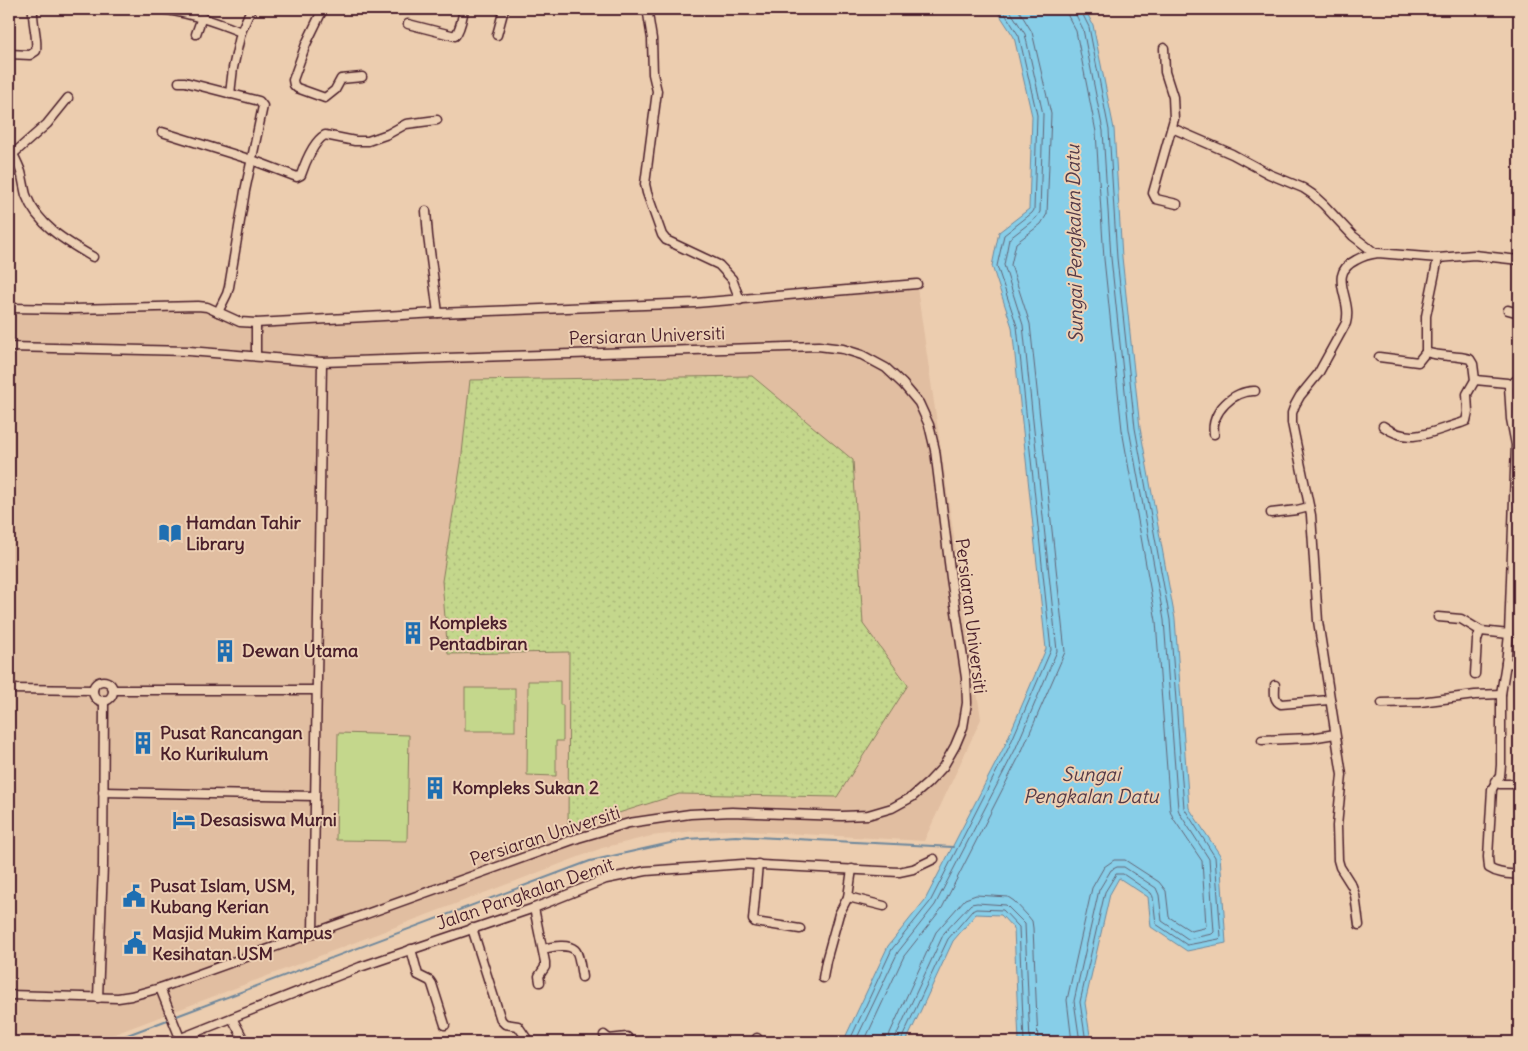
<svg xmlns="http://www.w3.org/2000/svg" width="1528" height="1051" font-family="Delius,sans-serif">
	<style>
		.built { fill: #e1bea1 }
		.grass { fill: url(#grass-dots); stroke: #877b5c }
		.pitch { fill: #c4d78c; stroke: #877b5c }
		.water { fill: #87cee8; stroke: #6f889c }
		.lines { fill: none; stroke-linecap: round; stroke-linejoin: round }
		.shore { stroke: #626577; stroke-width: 1 }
		.stream { stroke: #6f889c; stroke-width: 2 }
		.minor-casing { stroke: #4a1f2b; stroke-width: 11 }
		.minor { stroke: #edd0b4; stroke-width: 8 }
		.labels { text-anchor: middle; stroke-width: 4; stroke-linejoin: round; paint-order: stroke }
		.street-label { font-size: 18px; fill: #4a1f2b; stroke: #edd0b4 }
		.poi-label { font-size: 18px; font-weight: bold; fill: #4a1f2b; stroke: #edd0b4; text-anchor: start }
		.water-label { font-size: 19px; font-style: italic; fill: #533947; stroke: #edd0b4 }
	</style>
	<defs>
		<pattern id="grass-dots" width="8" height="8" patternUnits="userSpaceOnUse" patternTransform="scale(1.25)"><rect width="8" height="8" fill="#c4d78c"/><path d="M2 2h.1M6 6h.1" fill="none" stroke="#aab879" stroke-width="1.8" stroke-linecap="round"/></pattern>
	</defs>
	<rect width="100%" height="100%" fill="#eccdaf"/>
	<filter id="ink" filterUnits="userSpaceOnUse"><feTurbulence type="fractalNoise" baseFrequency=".02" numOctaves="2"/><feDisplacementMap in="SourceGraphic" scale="10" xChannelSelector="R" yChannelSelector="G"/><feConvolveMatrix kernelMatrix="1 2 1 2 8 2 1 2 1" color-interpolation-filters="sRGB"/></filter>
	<g filter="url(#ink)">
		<!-- built -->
		<polygon class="built" points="917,288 981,719 924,841 733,830 695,831 651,836 602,848 94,1042 9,1042 9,311 200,309 211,312 235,326 246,325 249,328 263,327 266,324 445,315 707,306"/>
		<!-- grass -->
		<polygon class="grass" points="752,376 853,460 863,624 908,685 837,797 679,794 568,829 569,652 448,654 442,581 461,463 470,380"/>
		<!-- pitch -->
		<g class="pitch">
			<polygon points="528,681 560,681 560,705 563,705 563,741 556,741 556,776 527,775"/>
			<rect x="465" y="688" width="50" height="43"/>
			<polygon points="338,733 409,735 407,841 336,840"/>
		</g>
		<!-- water -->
		<polygon class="water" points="996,9 1085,9 1093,25 1114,129 1122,257 1140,428 1175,619 1189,808 1220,855 1226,943 1187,951 1151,927 1148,897 1119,878 1110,894 1085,1003 1091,1042 1019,1042 1014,929 1001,915 976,914 953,941 906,1042 843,1042 888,946 925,900 1005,745 1046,649 1012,327 992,266 999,232 1029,209 1032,116 1014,37"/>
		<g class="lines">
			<!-- shore -->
			<g class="shore">
				<polyline points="1067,9 1068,16 1076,31 1096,132 1104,259 1122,430 1156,621 1170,810 1173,818 1202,861 1206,926 1204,928 1191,931 1169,917 1166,891 1159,882 1125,860 1114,860 1104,867 1092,888 1067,1000 1072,1042"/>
				<polyline points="1075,9 1076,15 1083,29 1103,131 1111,258 1129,429 1164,620 1178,809 1180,814 1209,859 1214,932 1212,934 1188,939 1162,921 1159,895 1156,888 1124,867 1117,867 1111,870 1099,890 1074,1001 1080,1042"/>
				<polyline points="1081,9 1082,13 1089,27 1109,130 1117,258 1135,428 1170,620 1184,808 1215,857 1221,937 1219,939 1187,945 1156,924 1153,897 1151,893 1123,874 1116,874 1105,892 1080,1002 1086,1042"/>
				<polyline points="849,1042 892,949 930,902 1009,747 1051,650 1017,326 997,266 1004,235 1032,213 1034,210 1037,115 1019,36 1002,9"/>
				<polyline points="855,1042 898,952 935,905 1015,750 1057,651 1023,325 1004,265 1009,239 1036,218 1040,212 1043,114 1025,34 1009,9"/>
				<polyline points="864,1042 904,956 942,908 1021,753 1065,652 1030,324 1011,265 1016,243 1041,224 1047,214 1051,114 1032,32 1018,9"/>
				<polyline points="888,1042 890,1033 936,932 965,899 976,895 1008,897 1014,901 1028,916 1032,921 1033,928 1038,1042"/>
				<polyline points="895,1042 896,1036 944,933 971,904 977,903 1006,905 1025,924 1030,1042"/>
				<polyline points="902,1042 902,1038 948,939 972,911 976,909 1003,910 1019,927 1024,1042"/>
			</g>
			<!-- stream -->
			<g class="stream">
				<polyline points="174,1017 590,861 688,839 736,836 953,847"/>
				<polyline points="109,1042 170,1019"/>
			</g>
			<defs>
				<g id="minor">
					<path d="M159 9C188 12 214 21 241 32"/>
					<polyline points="323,9 306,44 293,80 294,85 297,88 325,98 335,90 341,79 362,77"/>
					<polyline points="648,14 652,39 653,74 657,91 645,184 647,193 662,235 666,240 719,265 732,279 740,300"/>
					<path d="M408 24 455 36C461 29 462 18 464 9"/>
					<polyline points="196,34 202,17"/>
					<polyline points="497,35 504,9"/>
					<polyline points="1164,48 1165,72 1173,97 1174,119 1153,193 1156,199 1177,204"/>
					<path d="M9 54 30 55 36 51C38 37 32 23 33 9"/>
					<polyline points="179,82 185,82 259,101 263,106 245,191 229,287 227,294 218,312"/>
					<polyline points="230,94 233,68 241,32 251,9"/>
					<polyline points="1172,128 1232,154 1269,174 1303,188 1312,194 1324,205 1353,236 1375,253"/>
					<path d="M162 132 252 160 297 177 301 175C305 163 314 141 325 135L355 141H368L388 134 406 124 437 120"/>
					<path d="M9 154H13C16 160 19 166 21 172 23 179 24 187 26 195 37 225 67 242 93 257"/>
					<polyline points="13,154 47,124 68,98"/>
					<polyline points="426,211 428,236 438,313"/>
					<polyline points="9,308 73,309 198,306 207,307 240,322 256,323 438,313 696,303 917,284"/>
					<polyline points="1508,310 1519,313"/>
					<polyline points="256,323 256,356"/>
					<polyline points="9,347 189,351 322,362 818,346 843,349 862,355 886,368 903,384 919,403 929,425 935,450 951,578 966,678 967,703 963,727 955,746 943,767 928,783 912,797 892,808 868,815 842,816 732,812 690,814 629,823 578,838 160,988 131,996 118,998 9,995"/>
					<polyline points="1379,357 1418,362 1426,352"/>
					<path d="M1475 380 1507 383 1509 386 1511 419 1516 445 1509 634 1506 663 1501 694V765L1500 776 1492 789 1488 857 1489 868C1498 874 1509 874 1519 875"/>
					<polyline points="1509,386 1519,378"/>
					<path d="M1383 426C1410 446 1432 431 1461 423L1466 421 1468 412 1467 394 1475 380 1473 364 1470 359C1455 355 1440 357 1426 352V316L1438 258"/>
					<path d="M1214 434C1210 412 1234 390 1255 391"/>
					<polyline points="1271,513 1297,510 1309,507"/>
					<polyline points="1438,617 1461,619 1481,631 1509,634"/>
					<polyline points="1506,663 1519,664"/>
					<polyline points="1475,674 1477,640 1480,631"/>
					<circle cx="103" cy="691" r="10"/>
					<path d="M1275 685C1275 693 1273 700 1281 704L1329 700"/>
					<polyline points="9,689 93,690"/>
					<polyline points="113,690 316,690"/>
					<polyline points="1382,703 1420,702 1475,695 1501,694"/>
					<polyline points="1262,740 1311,738 1335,734"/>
					<polyline points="1495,781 1500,784 1519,784"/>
					<polyline points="103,792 315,796"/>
					<polyline points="758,864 753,920 755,922 800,929"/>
					<polyline points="848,897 884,906"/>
					<polyline points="534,908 545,962 545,967 539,976 540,982"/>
					<path d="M1359 925 1355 895 1352 886 1340 867 1338 860 1337 826 1342 775 1318 621 1311 515 1292 423V413L1295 405 1300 396 1318 374 1346 323C1353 298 1326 275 1356 260 1363 256 1370 254 1378 253L1438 258 1474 255 1519 260"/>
					<polyline points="472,928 501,1020 505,1024 518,1026 529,1042"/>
					<polyline points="313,933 322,362"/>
					<polyline points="411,949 418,975 430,981 432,984 445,1025"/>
					<path d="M543 949C552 947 567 943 575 950 579 953 581 971 582 977"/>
					<polyline points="823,978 826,961 839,914 848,897 852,869"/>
					<polyline points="160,988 180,1038"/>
					<polyline points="98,998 103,865 104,700"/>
					<polyline points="232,1018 245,1042"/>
					<polyline points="604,1035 609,1039 627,1037 631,1042"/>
					<polyline points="757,1038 757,1042"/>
					<polyline points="171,1042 360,967 534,908 606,879 646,871 743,864 899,872 913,869 934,859"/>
				</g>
			</defs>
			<!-- minor casing -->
			<use href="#minor" class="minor-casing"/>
			<!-- minor -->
			<use href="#minor" class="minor"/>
		</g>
	</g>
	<!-- icons -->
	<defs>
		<symbol id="library-bare" viewBox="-9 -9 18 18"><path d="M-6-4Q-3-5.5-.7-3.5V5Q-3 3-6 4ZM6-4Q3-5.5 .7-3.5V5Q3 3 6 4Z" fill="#1f6fb2" stroke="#edd0b4" stroke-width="2.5" paint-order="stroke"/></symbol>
		<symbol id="building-bare" viewBox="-9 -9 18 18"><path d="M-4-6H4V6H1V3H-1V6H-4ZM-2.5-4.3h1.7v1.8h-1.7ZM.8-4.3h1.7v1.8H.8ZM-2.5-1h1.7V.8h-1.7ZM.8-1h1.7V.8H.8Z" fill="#1f6fb2" stroke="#edd0b4" stroke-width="2.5" paint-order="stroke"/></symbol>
		<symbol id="hotel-bare" viewBox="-9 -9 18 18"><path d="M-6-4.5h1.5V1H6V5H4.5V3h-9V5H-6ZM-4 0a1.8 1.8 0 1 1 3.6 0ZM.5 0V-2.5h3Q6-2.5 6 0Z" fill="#1f6fb2" stroke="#edd0b4" stroke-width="2.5" paint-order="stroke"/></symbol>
		<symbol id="civic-bare" viewBox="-9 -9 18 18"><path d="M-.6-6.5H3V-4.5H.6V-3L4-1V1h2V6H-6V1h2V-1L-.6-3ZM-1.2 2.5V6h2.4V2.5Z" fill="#1f6fb2" stroke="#edd0b4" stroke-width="2.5" paint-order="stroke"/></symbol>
	</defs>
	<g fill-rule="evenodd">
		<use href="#library-bare" x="154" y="517" width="32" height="32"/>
		<use href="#building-bare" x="397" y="617" width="32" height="32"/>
		<use href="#building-bare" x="209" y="635" width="32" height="32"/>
		<use href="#building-bare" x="127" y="727" width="32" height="32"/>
		<use href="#building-bare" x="419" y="772" width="32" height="32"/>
		<use href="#hotel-bare" x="168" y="804" width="32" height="32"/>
		<use href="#civic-bare" x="118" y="880" width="32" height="32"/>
		<use href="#civic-bare" x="119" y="927" width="32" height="32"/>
	</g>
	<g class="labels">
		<!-- street labels -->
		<g class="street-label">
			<text transform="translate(647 336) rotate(-2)" y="6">Persiaran Universiti</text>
			<text transform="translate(971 616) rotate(83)" y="6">Persiaran Universiti</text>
			<text transform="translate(545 836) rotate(-18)" y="6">Persiaran Universiti</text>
			<text transform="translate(525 894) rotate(-19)" y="6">Jalan Pangkalan Demit</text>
		</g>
		<!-- poi labels -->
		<g class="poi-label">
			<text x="186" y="529">Hamdan Tahir<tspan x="186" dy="21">Library</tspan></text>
			<text x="429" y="629">Kompleks<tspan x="429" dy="21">Pentadbiran</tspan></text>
			<text x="242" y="657">Dewan Utama</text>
			<text x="160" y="739">Pusat Rancangan<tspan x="160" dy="21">Ko Kurikulum</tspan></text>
			<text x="452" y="794">Kompleks Sukan 2</text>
			<text x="200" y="826">Desasiswa Murni</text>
			<text x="150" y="892">Pusat Islam, USM,<tspan x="150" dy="21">Kubang Kerian</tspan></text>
			<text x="152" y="939">Masjid Mukim Kampus<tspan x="152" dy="21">Kesihatan USM</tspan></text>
		</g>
		<!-- water labels -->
		<g class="water-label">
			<text transform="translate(1074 244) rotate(-91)" y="7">Sungai Pengkalan Datu</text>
			<text x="1091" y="781">Sungai<tspan x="1091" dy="22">Pengkalan Datu</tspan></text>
		</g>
	</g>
	<!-- margin -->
	<rect width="1528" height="1051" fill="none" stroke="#edd0b4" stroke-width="30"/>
	<rect x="15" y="15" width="1498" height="1021" fill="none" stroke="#4a1f2b" stroke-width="2" filter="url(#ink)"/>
</svg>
